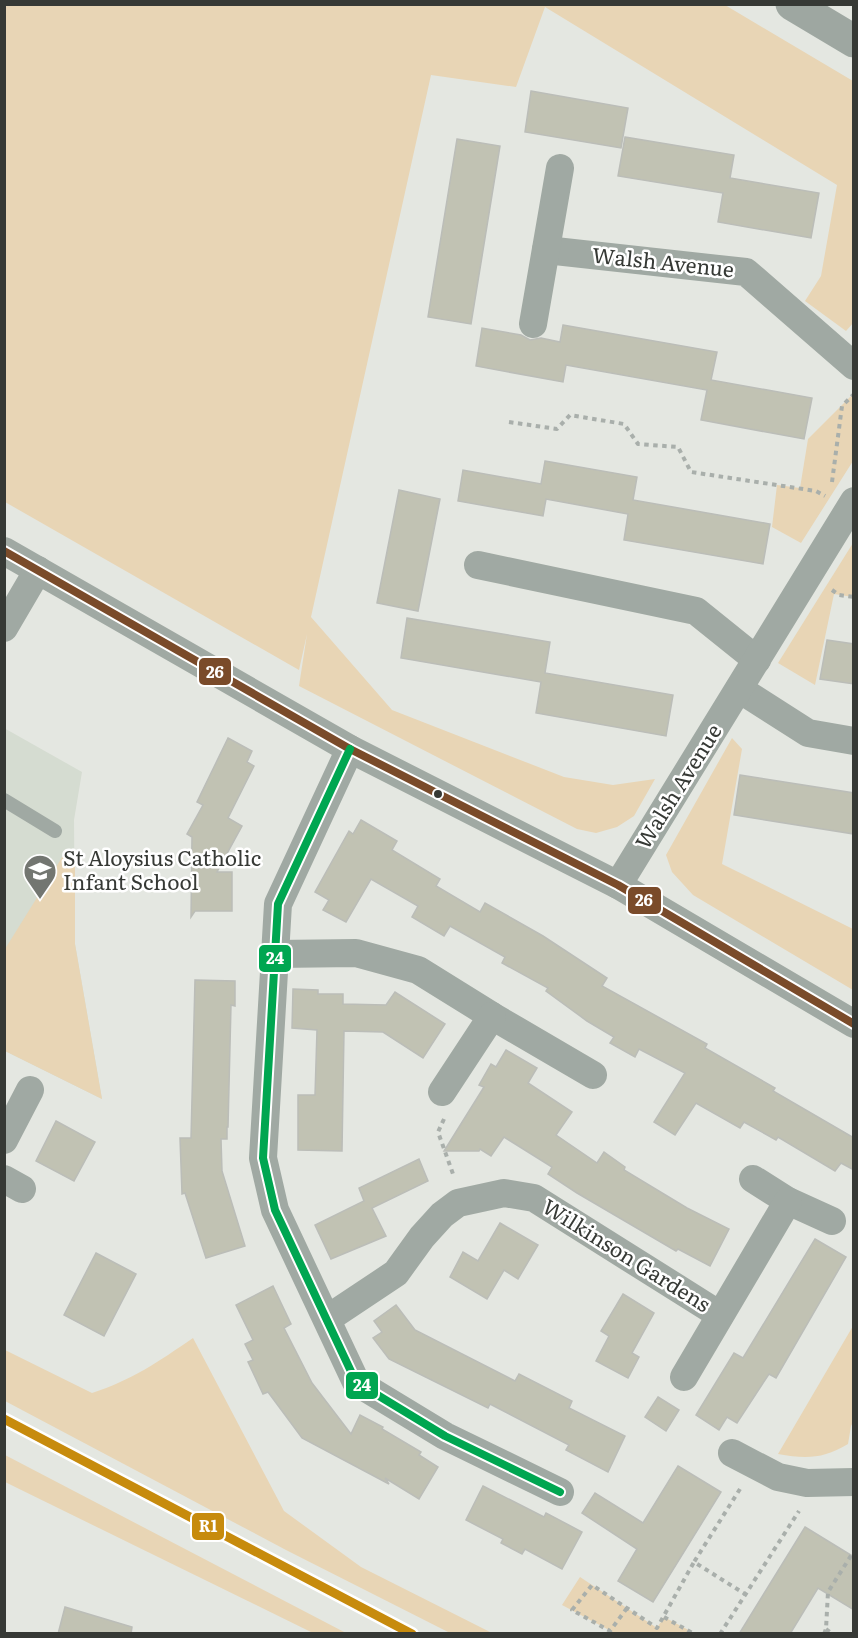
<svg xmlns="http://www.w3.org/2000/svg" width="858" height="1638" font-family="Literata,serif">
	<style>
		.built { fill: #d5dcd1 }
		.green { fill: #e8d5b5 }
		.building { fill: #c1c2b3; stroke: #bbbdb8; stroke-width: 1.5 }
		.lines { fill: none; stroke-linecap: round; stroke-linejoin: round }
		.path { stroke: #a9afab; stroke-width: 4; stroke-dasharray: 4.5 4.5; stroke-linecap: butt }
		.lane { stroke: #a0a9a3; stroke-width: 14 }
		.street { stroke: #a0a9a3; stroke-width: 28 }
		.secondary { stroke: #9ea7a1; stroke-width: 33 }
		.bus-1-casing { stroke: #fff; stroke-width: 12 }
		.bus-2-casing { stroke: #fff; stroke-width: 12 }
		.bus-1 { stroke: #7a4b2a; stroke-width: 8 }
		.bus-2 { stroke: #00a651; stroke-width: 8 }
		.rail-1-casing { stroke: #fff; stroke-width: 14 }
		.rail-1 { stroke: #c78b0d; stroke-width: 9 }
		.bus-dot { fill: #363935; stroke: #fff; stroke-width: 2 }
		.labels { text-anchor: middle; stroke-width: 5; stroke-linejoin: round; paint-order: stroke }
		.street-label { font-size: 21px; fill: #363935; stroke: #fff }
		.poi-label { font-size: 21px; fill: #363935; stroke: #fff; text-anchor: start }
		.line-badge { stroke: #fff; stroke-width: 2 }
		.badge-label { font-size: 16px; text-anchor: middle; font-weight: bold; fill: #fff }
	</style>
	<rect width="100%" height="100%" fill="#e4e7e1"/>
	<!-- built -->
	<polygon class="built" points="4,728 82,772 74,820 75,944 102,1099 5,1051"/>
	<!-- green -->
	<g class="green">
		<polygon points="4,5 725,5 853,81 854,322 846,331 805,301 821,276 837,185 545,7 516,87 431,75 311,617 392,710 564,777 613,785 655,779 634,816 617,827 596,833 577,829 299,686 307,634 299,670 5,502"/>
		<polygon points="853,394 853,461 801,543 772,527 777,485 800,488 808,439"/>
		<polygon points="853,543 853,597 834,594 815,685 778,663"/>
		<polygon points="732,738 742,749 722,864 853,929 853,990 693,895 672,872 666,855"/>
		<polygon points="66,851 75,857 75,944 102,1099 5,1051 5,949"/>
		<path d="M853 1326 854 1420 851 1426 848 1444C823 1459 806 1459 778 1454Z"/>
		<path d="M193 1338 284 1511 361 1567 492 1633H450L286 1550 5 1401V1350L92 1393C132 1380 158 1362 193 1338Z"/>
		<polygon points="4,1455 5,1455 346,1633 313,1633 5,1482"/>
		<polygon points="580,1577 657,1628 664,1617 694,1633 608,1633 609,1630 562,1605"/>
	</g>
	<!-- building -->
	<g class="building">
		<polygon points="531,91 628,108 621,148 525,132"/>
		<polygon points="625,137 734,155 730,178 819,193 811,238 718,222 723,193 618,176"/>
		<polygon points="457,139 500,146 471,324 428,317"/>
		<polygon points="563,325 717,352 711,380 812,398 804,439 701,420 707,390 566,365 563,382 476,366 482,328 521,335 530,340 541,338 560,342"/>
		<polygon points="545,461 637,477 633,500 770,524 763,564 624,540 628,514 546,499 543,516 458,501 463,470 541,484"/>
		<polygon points="399,490 440,499 418,611 377,603"/>
		<polygon points="407,618 550,642 545,673 673,695 666,736 536,713 541,682 401,658"/>
		<polygon points="827,640 854,644 854,684 820,679"/>
		<polygon points="228,738 252,751 247,762 254,766 228,818 242,826 217,872 232,872 232,911 195,911 191,917 192,837 187,834 203,805 197,802"/>
		<polygon points="740,775 854,793 854,834 734,815"/>
		<polygon points="361,820 397,841 392,850 440,879 436,886 480,912 485,903 543,936 607,978 602,986 707,1044 705,1048 775,1088 773,1091 854,1138 854,1170 841,1163 835,1171 778,1137 776,1140 744,1122 740,1128 696,1103 675,1135 654,1122 685,1073 639,1049 635,1057 610,1043 614,1037 587,1021 546,991 548,988 502,963 505,957 450,926 444,936 412,917 418,906 371,879 346,922 323,910 329,900 315,892 349,831 353,834"/>
		<polygon points="195,980 235,981 235,1006 231,1005 228,1127 227,1127 227,1139 221,1139 222,1171 245,1246 206,1258 185,1193 182,1194 180,1138 191,1138"/>
		<polygon points="293,989 318,990 318,994 343,994 343,1004 386,1005 395,992 445,1024 423,1058 383,1032 344,1031 342,1151 298,1150 298,1095 315,1095 317,1030 292,1028"/>
		<polygon points="506,1050 537,1068 528,1083 572,1112 556,1135 597,1163 604,1152 625,1167 624,1170 687,1208 729,1229 710,1266 678,1249 676,1251 577,1193 548,1174 552,1167 504,1137 491,1156 480,1149 479,1151 444,1151 484,1087 479,1085 491,1064 496,1067"/>
		<polygon points="56,1121 95,1142 74,1181 36,1161"/>
		<polygon points="419,1159 428,1181 372,1208 386,1236 331,1259 315,1225 364,1201 359,1188"/>
		<polygon points="500,1223 538,1245 518,1279 504,1270 487,1299 450,1277 463,1252 478,1261"/>
		<polygon points="815,1239 846,1257 776,1378 769,1374 737,1423 727,1417 719,1430 696,1415 734,1353 743,1358"/>
		<polygon points="96,1253 136,1274 104,1336 64,1315"/>
		<polygon points="273,1286 291,1324 284,1328 312,1383 351,1434 360,1415 383,1427 382,1429 421,1452 419,1455 438,1467 419,1499 385,1478 389,1484 302,1438 268,1392 263,1394 248,1362 253,1360 245,1344 253,1340 236,1305"/>
		<polygon points="623,1294 654,1313 632,1353 639,1357 628,1378 596,1361 609,1336 601,1331"/>
		<polygon points="396,1305 415,1330 515,1381 519,1374 572,1401 569,1408 625,1436 608,1472 566,1450 569,1445 490,1404 488,1408 389,1359 373,1338 382,1332 374,1321"/>
		<polygon points="658,1397 679,1410 666,1431 645,1417"/>
		<polygon points="678,1466 721,1492 653,1602 618,1581 637,1549 582,1513 595,1493 643,1523"/>
		<polygon points="483,1486 544,1517 546,1513 582,1532 562,1569 525,1549 522,1554 501,1543 503,1539 466,1520"/>
		<polygon points="805,1527 854,1557 854,1610 818,1588 790,1634 739,1634"/>
		<polygon points="65,1607 132,1627 131,1634 58,1634"/>
	</g>
	<g class="lines">
		<!-- path -->
		<g class="path">
			<polyline points="509,422 557,429 570,415 624,424 638,444 678,447 691,472 816,491 825,496"/>
			<polyline points="832,482 842,406 853,395"/>
			<polyline points="832,590 839,595 854,597"/>
			<polyline points="444,1119 438,1132 453,1174"/>
			<polyline points="740,1489 694,1562 745,1594"/>
			<polyline points="627,1608 610,1631 572,1610 592,1585 657,1628 694,1562"/>
			<polyline points="664,1617 694,1634"/>
			<polyline points="826,1629 832,1634"/>
			<polyline points="720,1634 799,1511"/>
			<polyline points="824,1634 826,1629 828,1592 854,1551"/>
		</g>
		<!-- lane -->
		<polyline class="lane" points="4,800 55,831"/>
		<!-- street -->
		<g class="street">
			<polyline points="546,250 746,272 854,366"/>
			<polyline points="533,324 560,168"/>
			<polyline points="4,551 350,749 618,885 854,1024"/>
			<polyline points="478,565 696,611 757,660"/>
			<polyline points="4,628 38,570"/>
			<polyline points="739,689 808,733 854,741"/>
			<polyline points="350,749 278,904 263,1158 275,1210 356,1382 445,1436 560,1492"/>
			<polyline points="618,885 854,501"/>
			<polyline points="276,954 356,953 418,970 492,1016 593,1075"/>
			<polyline points="442,1092 492,1016"/>
			<polyline points="4,1140 30,1090"/>
			<polyline points="4,1179 22,1189"/>
			<polyline points="753,1179 788,1201 832,1221"/>
			<polyline points="327,1319 396,1273 422,1237 442,1215 458,1203 504,1193 534,1198 720,1315"/>
			<polyline points="684,1377 788,1201"/>
			<polyline points="732,1453 778,1477 807,1483 854,1482"/>
		</g>
		<!-- secondary -->
		<polyline class="secondary" points="792,4 854,41"/>
		<defs>
			<polyline id="bus-1" points="4,551 350,749 618,885 854,1024"/>
			<polyline id="bus-2" points="350,749 278,904 263,1158 275,1210 356,1382 445,1436 560,1492"/>
		</defs>
		<!-- bus-1 casing -->
		<use href="#bus-1" class="bus-1-casing"/>
		<!-- bus-2 casing -->
		<use href="#bus-2" class="bus-2-casing"/>
		<!-- bus-1 -->
		<use href="#bus-1" class="bus-1"/>
		<!-- bus-2 -->
		<use href="#bus-2" class="bus-2"/>
		<defs>
			<polyline id="rail-1" points="4,1419 412,1634"/>
		</defs>
		<!-- rail-1 casing -->
		<use href="#rail-1" class="rail-1-casing"/>
		<!-- rail-1 -->
		<use href="#rail-1" class="rail-1"/>
	</g>
	<!-- icons -->
	<defs>
		<symbol id="school-pin" viewBox="-11 -11 22 30"><path d="M0 17L-7.5 6A9.5 9.5 0 1 1 7.5 6Z" fill="#737671" stroke="#fff"/><path d="M0-5L7-2L0 1L-7-2ZM-4 1L0 2.5L4 1V4Q0 6-4 4Z" fill="#fff"/></symbol>
	</defs>
	<g fill-rule="evenodd">
		<use href="#school-pin" x="21" y="852" width="38" height="52"/>
	</g>
	<!-- markers -->
	<circle class="bus-dot" cx="438" cy="794" r="5"/>
	<g class="labels">
		<!-- street labels -->
		<g class="street-label">
			<text transform="translate(663 263) rotate(6)" y="7">Walsh Avenue</text>
			<text transform="translate(679 787) rotate(-58)" y="7">Walsh Avenue</text>
			<text transform="translate(626 1256) rotate(32)" y="7">Wilkinson Gardens</text>
		</g>
		<!-- poi labels -->
		<g class="poi-label">
			<text x="63" y="866">St Aloysius Catholic<tspan x="63" dy="24">Infant School</tspan></text>
		</g>
	</g>
	<g class="line-badge">
		<rect x="198" y="657" width="34" height="29" rx="6" fill="#7a4b2a"/>
		<rect x="627" y="886" width="35" height="29" rx="6" fill="#7a4b2a"/>
		<rect x="258" y="944" width="34" height="29" rx="6" fill="#00a651"/>
		<rect x="345" y="1371" width="34" height="29" rx="6" fill="#00a651"/>
		<rect x="191" y="1512" width="34" height="29" rx="6" fill="#c78b0d"/>
	</g>
	<g class="badge-label">
		<text x="215" y="678">26</text>
		<text x="644" y="906">26</text>
		<text x="275" y="964">24</text>
		<text x="362" y="1391">24</text>
		<text x="208" y="1532">R1</text>
	</g>
	<!-- border -->
	<rect width="858" height="1638" fill="none" stroke="#363935" stroke-width="12"/>
</svg>
